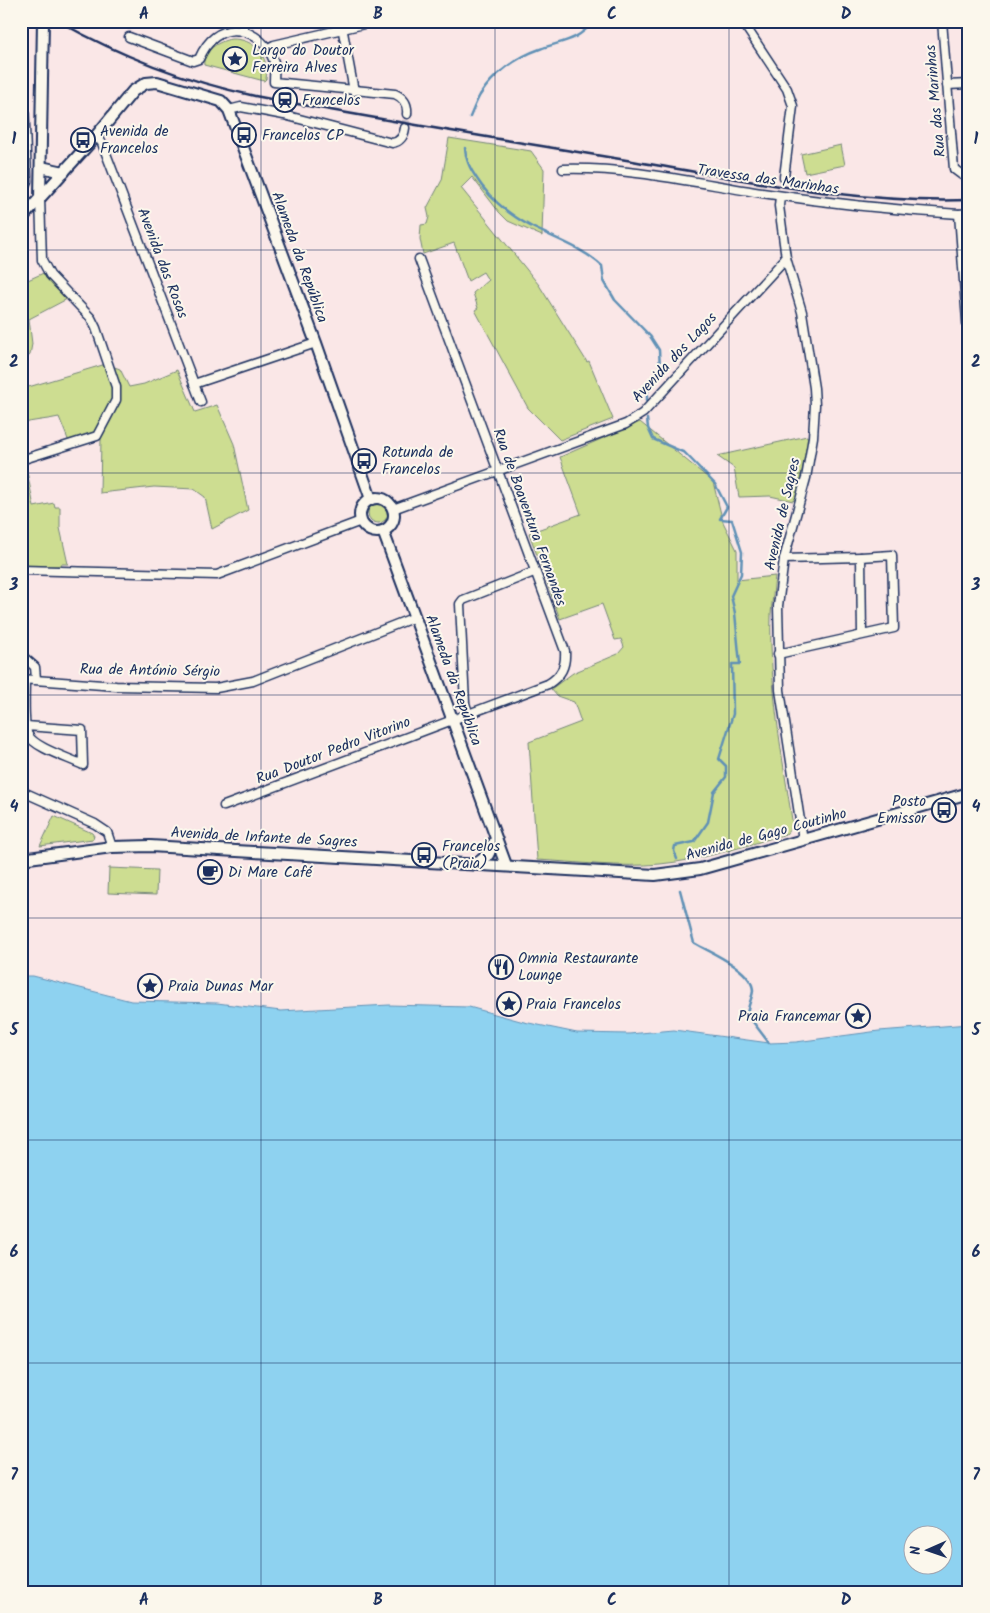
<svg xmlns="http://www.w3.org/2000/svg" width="990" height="1613" font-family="Kalam,sans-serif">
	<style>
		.green { fill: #cddd91; stroke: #748678 }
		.water { fill: #8ed2f0; stroke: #6091b6; fill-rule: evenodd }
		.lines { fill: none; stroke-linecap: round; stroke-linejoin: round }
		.stream { stroke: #6091b6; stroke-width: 2.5 }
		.minor-tunnel { stroke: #cdc2cc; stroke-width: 8; stroke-dasharray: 8 4; stroke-linecap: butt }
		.minor-casing { stroke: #1b2f5e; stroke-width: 11 }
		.tertiary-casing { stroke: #1b2f5e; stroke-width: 12 }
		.secondary-casing { stroke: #1b2f5e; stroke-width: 14 }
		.minor { stroke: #fbf7ec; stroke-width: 8 }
		.tertiary { stroke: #fbf7ec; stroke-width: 9 }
		.secondary { stroke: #fbf7ec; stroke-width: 10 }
		.rail { stroke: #1b2f5e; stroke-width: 2.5 }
		.grid { fill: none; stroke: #1b2f5e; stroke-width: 1; stroke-opacity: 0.55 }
		.labels { text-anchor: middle; stroke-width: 4; stroke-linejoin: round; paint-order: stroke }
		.poi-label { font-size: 15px; fill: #1b2f5e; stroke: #fbf7ec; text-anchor: start }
		.street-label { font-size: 15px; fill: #1b2f5e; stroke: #fbf7ec }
		.neatline { fill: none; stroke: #1b2f5e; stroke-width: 2 }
		.grid-label { font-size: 16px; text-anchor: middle; font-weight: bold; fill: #1b2f5e }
	</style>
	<rect width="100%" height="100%" fill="#fae7e7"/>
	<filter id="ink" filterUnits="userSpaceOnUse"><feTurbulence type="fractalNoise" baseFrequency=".02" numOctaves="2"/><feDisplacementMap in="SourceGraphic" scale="10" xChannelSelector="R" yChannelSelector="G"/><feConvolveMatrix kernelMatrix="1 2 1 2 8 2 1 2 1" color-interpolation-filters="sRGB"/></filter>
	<g filter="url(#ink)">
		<!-- green -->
		<g class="green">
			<path d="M231 39C254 38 270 56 266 79L264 81 204 65C202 51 219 41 231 39Z"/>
			<polygon points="449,138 531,151 544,169 542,236 508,221 499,212 472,177 461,188 539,285 587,362 589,361 613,419 560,440 528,408 475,310 478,308 473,293 488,280 483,272 468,281 454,243 423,254 420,239 421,225 427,224 429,217 427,208 442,180"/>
			<polygon points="841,145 845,165 805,173 801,154"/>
			<polygon points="48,271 67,299 29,319 32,344 30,355 21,364 21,283"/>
			<path d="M106 364 120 369 129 387 144 384 177 370 195 412 217 405 234 444 248 510 212 529 205 497 194 489 154 487 100 493 101 439 71 447 59 417C46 420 34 420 21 424V374L25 388Z"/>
			<path d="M640 422 713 482 723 522 737 550V580L775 576C774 588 772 601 771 614 769 685 782 756 793 826L786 834C745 846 703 860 660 864 622 868 576 862 537 860L529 742 581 722 574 702 557 696 551 689 573 673 618 654 624 647 621 639 615 640 602 604 560 619 529 533 581 514 560 457Z"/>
			<polygon points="807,436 808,442 797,496 793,501 770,496 739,497 734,468 717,456"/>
			<polygon points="26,466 34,507 54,503 55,507 60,507 60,528 68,564 61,564 61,566 21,567 21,468"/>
			<circle cx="378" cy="513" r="10"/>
			<polygon points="54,816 92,833 94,836 93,839 40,846"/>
			<polygon points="109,868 157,870 156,895 108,893"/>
		</g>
		<!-- water -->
		<path class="water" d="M21 976H33L131 1001 217 1003 281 1011 389 1005 469 1007 524 1022 577 1033 629 1034 674 1030 769 1043 796 1042 879 1031 969 1024V1592H21ZM912 1536H942V1566H912Z"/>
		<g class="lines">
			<!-- stream -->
			<g class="stream">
				<path d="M470 117C473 110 476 102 480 95 493 74 517 57 540 49 564 40 575 43 594 21"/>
				<path d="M465 148C466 164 473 173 482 186 495 203 513 217 532 227 556 239 583 248 602 266L604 281 615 300 650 336 659 350 660 368 647 393V401"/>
				<polyline points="647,419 648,428 653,439 685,453 715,484 727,507 720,519 732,520 742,552 741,574 731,596 735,613 740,664 732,664 733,714 719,759 726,766 726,777 714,792 708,822 694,842 675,846 674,851 677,859"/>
				<path d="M680 890 694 943C710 952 753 970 753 991 752 998 748 1006 747 1014L769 1043"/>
			</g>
			<!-- minor-tunnel -->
			<polyline class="minor-tunnel" points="405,128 407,114"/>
			<defs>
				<g id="minor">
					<polyline points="341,21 354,91"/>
					<polyline points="742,21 787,89 793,106 784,177"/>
					<polyline points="942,21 954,169 962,175 969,174"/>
					<path d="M129 37 193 61 199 59C203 50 207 43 215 37 238 20 267 38 274 62 275 68 274 76 274 82L395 94C404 98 408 104 407 114"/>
					<polyline points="268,48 274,45 377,21"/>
					<polyline points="947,85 969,84"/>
					<polyline points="21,92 24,99 27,181 21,195"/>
					<path d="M229 110 241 107 284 115 392 143C400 142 404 136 405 128"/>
					<polyline points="96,136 102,143 201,402"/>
					<path d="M563 169C629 167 697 183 762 193 828 203 893 210 959 214L969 213"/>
					<polyline points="780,196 779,206 786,258 802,312 814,388 815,405 813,437 806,478 784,559 778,606 780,690 803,840"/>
					<polyline points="959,214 969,348"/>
					<polyline points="194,384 316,343"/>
					<polyline points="24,459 97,436 116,400 116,387 96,328 91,318 50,275 42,260 40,198"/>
					<polyline points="393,509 626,424 643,413 786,258"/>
					<polyline points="784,559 861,557"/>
					<polyline points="21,570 217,575 361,521"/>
					<polyline points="778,654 894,628 892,555 861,557 862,635"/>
					<polyline points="21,655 35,667 36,679"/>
					<polyline points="21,679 116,686 216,688 253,681 415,617"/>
					<path d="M25 679C25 691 23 725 28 735 35 748 69 758 83 765L82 730 26 726"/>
					<polyline points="468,713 465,703 460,604 463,600 534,572"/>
					<polyline points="21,791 95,824 107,832 112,847"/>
					<path d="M224 806 548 684C561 676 566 667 565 651L419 259"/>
				</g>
				<polyline id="tertiary" points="242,31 245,21"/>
				<g id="secondary">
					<polyline points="41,167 64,172"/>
					<polyline points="40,198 43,21"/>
					<polyline points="21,219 96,136 133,91 146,83 157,82 221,101 229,110 316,343 371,499"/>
					<circle cx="377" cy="515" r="17"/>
					<polyline points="383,531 506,865"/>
					<polyline points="21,859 112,847 150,846 655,875 700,869 725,862 969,793"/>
					<polyline points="476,864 488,855 496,839"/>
				</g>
			</defs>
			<!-- minor casing -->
			<use href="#minor" class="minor-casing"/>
			<!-- tertiary casing -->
			<use href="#tertiary" class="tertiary-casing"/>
			<!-- secondary casing -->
			<use href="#secondary" class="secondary-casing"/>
			<!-- minor -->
			<use href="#minor" class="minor"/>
			<!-- tertiary -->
			<use href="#tertiary" class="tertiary"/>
			<!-- secondary -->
			<use href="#secondary" class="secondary"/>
			<!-- rail -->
			<path class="rail" d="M58 21C120 56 185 81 255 96 384 121 513 141 643 163 751 181 858 204 969 200"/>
		</g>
	</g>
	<!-- grid -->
	<path class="grid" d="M261 21V1592M495 21V1592M729 21V1592M21 250H969M21 473H969M21 695H969M21 918H969M21 1140H969M21 1363H969"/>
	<!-- icons -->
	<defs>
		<symbol id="sight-ring" viewBox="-11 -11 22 22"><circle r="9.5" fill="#fbf7ec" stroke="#1b2f5e" stroke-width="1.5"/><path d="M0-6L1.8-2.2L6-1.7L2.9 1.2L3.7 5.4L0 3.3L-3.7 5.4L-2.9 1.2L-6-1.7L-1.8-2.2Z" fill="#1b2f5e"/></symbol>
		<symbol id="station-ring" viewBox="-11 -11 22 22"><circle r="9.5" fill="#fbf7ec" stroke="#1b2f5e" stroke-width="1.5"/><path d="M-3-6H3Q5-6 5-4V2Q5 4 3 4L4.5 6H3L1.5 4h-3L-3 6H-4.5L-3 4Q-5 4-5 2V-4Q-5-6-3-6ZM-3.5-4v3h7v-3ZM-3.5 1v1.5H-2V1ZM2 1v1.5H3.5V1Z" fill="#1b2f5e"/></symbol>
		<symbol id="bus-ring" viewBox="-11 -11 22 22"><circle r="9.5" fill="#fbf7ec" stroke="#1b2f5e" stroke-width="1.5"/><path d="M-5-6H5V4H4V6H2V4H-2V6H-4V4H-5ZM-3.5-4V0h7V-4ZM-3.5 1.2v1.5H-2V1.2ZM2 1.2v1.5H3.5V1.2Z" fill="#1b2f5e"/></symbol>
		<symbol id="cafe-ring" viewBox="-11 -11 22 22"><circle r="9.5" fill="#fbf7ec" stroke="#1b2f5e" stroke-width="1.5"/><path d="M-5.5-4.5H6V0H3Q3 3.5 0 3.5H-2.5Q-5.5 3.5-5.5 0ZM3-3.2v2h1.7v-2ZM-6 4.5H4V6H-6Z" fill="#1b2f5e"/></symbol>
		<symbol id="restaurant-ring" viewBox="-11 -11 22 22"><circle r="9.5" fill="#fbf7ec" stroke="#1b2f5e" stroke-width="1.5"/><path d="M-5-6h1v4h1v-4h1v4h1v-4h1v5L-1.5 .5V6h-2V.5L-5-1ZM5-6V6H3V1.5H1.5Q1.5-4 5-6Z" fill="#1b2f5e"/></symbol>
	</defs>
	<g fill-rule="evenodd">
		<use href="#sight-ring" x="221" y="45" width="28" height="28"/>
		<use href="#station-ring" x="271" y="86" width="28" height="28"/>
		<use href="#bus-ring" x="230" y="121" width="28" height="28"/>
		<use href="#bus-ring" x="69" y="126" width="28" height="28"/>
		<use href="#bus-ring" x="350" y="447" width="28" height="28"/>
		<use href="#bus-ring" x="930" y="796" width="28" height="28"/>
		<use href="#bus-ring" x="410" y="841" width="28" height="28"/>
		<use href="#cafe-ring" x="196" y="858" width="28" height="28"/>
		<use href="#restaurant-ring" x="487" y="953" width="28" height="28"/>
		<use href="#sight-ring" x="136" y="972" width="28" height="28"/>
		<use href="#sight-ring" x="495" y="990" width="28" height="28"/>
		<use href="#sight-ring" x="844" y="1002" width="28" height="28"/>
	</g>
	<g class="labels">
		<!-- poi labels -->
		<g class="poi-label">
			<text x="252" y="55">Largo do Doutor<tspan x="252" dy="17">Ferreira Alves</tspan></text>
			<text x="302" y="105">Francelos</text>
			<text x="100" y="136">Avenida de<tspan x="100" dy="17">Francelos</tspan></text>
			<text x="262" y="140">Francelos CP</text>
			<text x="382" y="457">Rotunda de<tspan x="382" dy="17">Francelos</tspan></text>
			<text x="926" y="806" text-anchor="end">Posto<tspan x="926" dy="17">Emissor</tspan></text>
			<text x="442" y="851">Francelos<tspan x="442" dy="17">(Praia)</tspan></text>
			<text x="228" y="877">Di Mare Café</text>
			<text x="518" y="963">Omnia Restaurante<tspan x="518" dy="17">Lounge</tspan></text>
			<text x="168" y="991">Praia Dunas Mar</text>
			<text x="526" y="1009">Praia Francelos</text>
			<text x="840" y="1021" text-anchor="end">Praia Francemar</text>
		</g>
		<!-- street labels -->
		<g class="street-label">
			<text transform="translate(935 101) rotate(-95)" y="5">Rua das Marinhas</text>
			<text transform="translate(768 179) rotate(8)" y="5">Travessa das Marinhas</text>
			<text transform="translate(300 257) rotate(70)" y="5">Alameda da República</text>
			<text transform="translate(163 263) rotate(69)" y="5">Avenida das Rosas</text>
			<text transform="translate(674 357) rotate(-47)" y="5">Avenida dos Lagos</text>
			<text transform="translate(782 514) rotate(-77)" y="5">Avenida de Sagres</text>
			<text transform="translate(530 517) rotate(70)" y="5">Rua de Boaventura Fernandes</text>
			<text transform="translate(150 670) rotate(1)" y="5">Rua de António Sérgio</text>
			<text transform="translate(454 680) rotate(70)" y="5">Alameda da República</text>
			<text transform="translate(333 750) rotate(-21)" y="5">Rua Doutor Pedro Vitorino</text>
			<text transform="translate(766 834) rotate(-15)" y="5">Avenida de Gago Coutinho</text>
			<text transform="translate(264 837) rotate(3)" y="5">Avenida de Infante de Sagres</text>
		</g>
	</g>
	<!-- margin -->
	<rect width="990" height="1613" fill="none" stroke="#fbf7ec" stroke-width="55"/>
	<!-- north arrow -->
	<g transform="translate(928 1550) rotate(268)"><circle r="24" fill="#fbf7ec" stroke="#a1a7b3"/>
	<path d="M0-4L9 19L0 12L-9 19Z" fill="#1b2f5e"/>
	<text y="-8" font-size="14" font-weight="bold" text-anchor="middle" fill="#1b2f5e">N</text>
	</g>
	<rect x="28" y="28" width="934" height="1558" class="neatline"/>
	<g class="grid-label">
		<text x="144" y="19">A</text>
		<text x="378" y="19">B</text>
		<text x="612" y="19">C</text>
		<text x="846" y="19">D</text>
		<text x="14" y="144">1</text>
		<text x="976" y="144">1</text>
		<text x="14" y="367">2</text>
		<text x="976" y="367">2</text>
		<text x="14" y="590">3</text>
		<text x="976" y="590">3</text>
		<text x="14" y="812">4</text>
		<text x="976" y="812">4</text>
		<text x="14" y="1035">5</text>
		<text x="976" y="1035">5</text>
		<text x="14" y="1257">6</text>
		<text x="976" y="1257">6</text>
		<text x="14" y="1480">7</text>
		<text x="976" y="1480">7</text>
		<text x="144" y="1605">A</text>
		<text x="378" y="1605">B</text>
		<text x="612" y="1605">C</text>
		<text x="846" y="1605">D</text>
	</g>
</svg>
